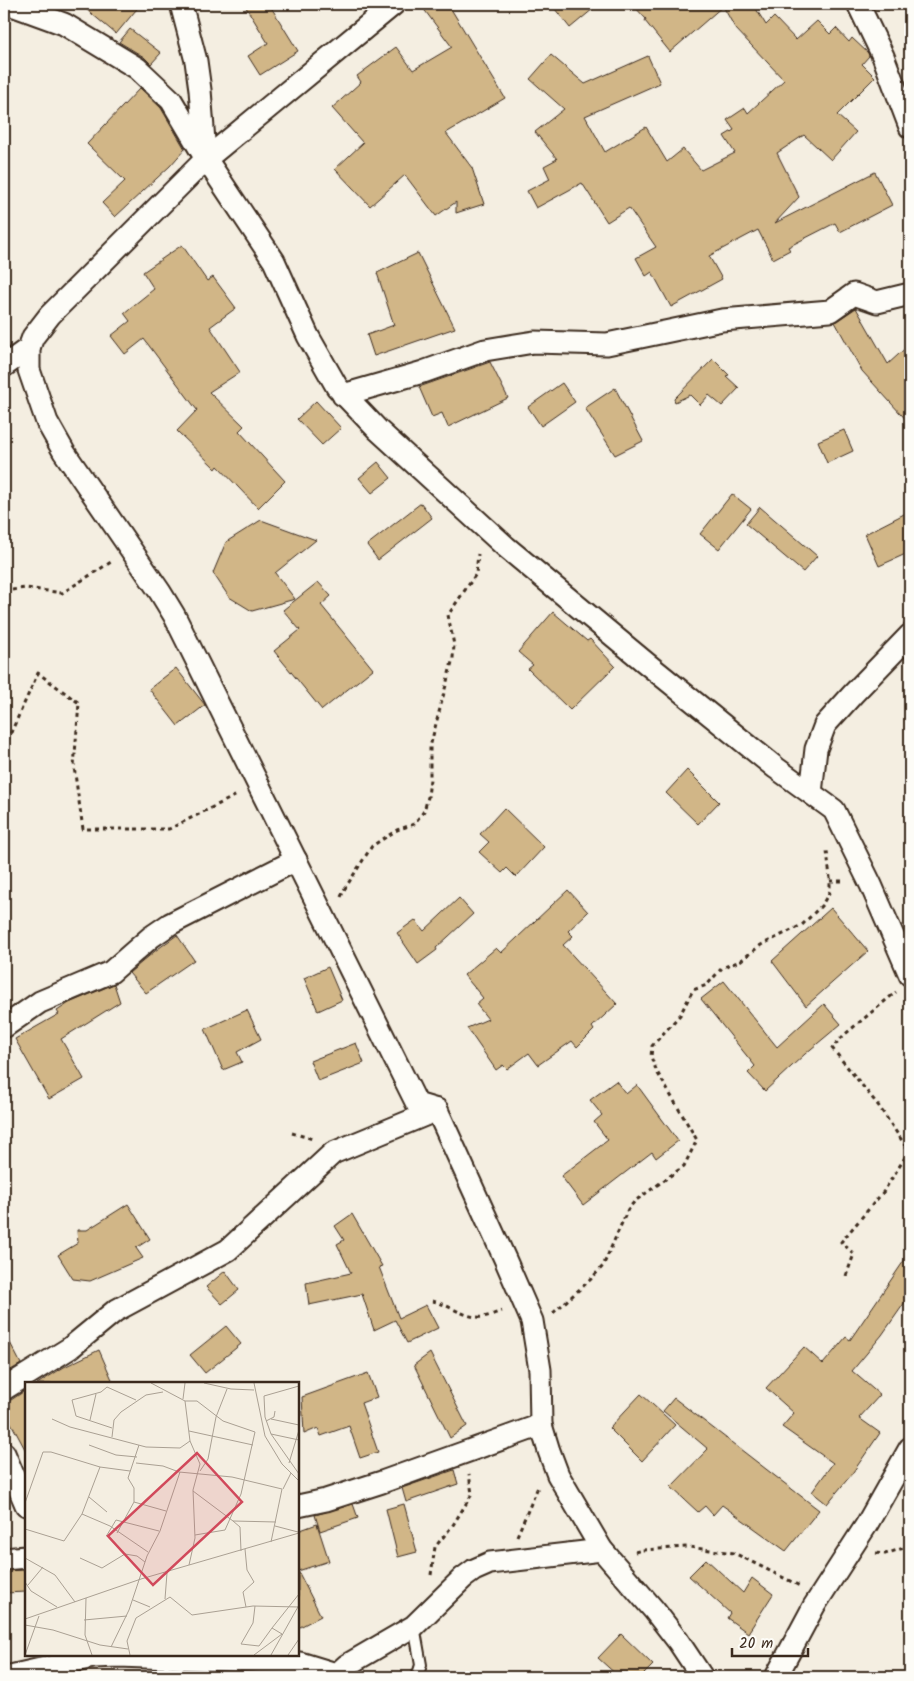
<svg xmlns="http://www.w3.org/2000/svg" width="914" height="1681" font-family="Kalam,sans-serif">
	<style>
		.building { fill: #d1b687; stroke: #3b2a1e }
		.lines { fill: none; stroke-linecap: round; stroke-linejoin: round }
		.service-casing { stroke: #3b2a1e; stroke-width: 14 }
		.minor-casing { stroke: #3b2a1e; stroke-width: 25 }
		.path { stroke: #3b2a1e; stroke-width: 3; stroke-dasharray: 4 4; stroke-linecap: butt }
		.service { stroke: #fdfcf7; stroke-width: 10 }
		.minor { stroke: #fdfcf7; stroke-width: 21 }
		.inset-road { fill: none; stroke: #aaa093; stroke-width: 1 }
		.view { fill: #d1495b; fill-opacity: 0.15; stroke: #d1495b; stroke-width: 2.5 }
		.inset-edge { fill: none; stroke: #3b2a1e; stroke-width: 2.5 }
	</style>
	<rect width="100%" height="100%" fill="#f4eee1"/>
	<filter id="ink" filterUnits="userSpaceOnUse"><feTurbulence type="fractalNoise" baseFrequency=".02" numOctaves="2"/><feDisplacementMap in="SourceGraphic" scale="10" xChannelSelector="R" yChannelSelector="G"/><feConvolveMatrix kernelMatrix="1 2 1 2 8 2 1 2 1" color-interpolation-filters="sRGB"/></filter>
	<g filter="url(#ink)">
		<!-- building -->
		<g class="building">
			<polygon points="80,4 141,4 116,34"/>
			<polygon points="244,4 269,4 298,51 260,75 248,56 268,43"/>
			<polygon points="420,4 448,4 505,98 446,133 472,168 484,204 456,213 456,202 436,216 405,175 370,206 335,169 363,143 332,108 361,82 357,76 396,47 413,70 452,47"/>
			<polygon points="551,4 599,4 570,28"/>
			<polygon points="632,4 753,4 766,25 774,17 796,40 817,21 830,34 836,28 849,42 852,38 868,53 869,56 862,64 875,77 837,115 856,132 831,160 804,135 777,153 799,197 775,223 875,172 892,205 840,232 835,223 788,247 790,250 773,259 758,230 709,256 722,279 671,307 652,272 646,276 636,258 656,247 629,208 607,222 582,183 536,208 527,191 550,179 544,166 557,159 535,132 564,109 530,79 551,55 585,84 648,56 660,83 585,116 605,152 646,127 667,162 683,149 701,170 735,153 724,136 734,130 727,120 745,108 748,113 784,80 735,28 723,6 670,52 645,21 646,19"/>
			<polygon points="130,29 161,53 151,64 144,57 119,42"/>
			<polygon points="140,88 161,108 185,149 170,166 115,217 102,203 125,181 87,144"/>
			<polygon points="182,245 207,281 213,277 236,308 210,327 240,372 209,392 244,426 239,431 285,481 258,508 218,466 216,469 177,431 197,410 144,339 125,354 111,336 130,321 124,313 154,289 143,272"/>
			<polygon points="418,253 455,328 374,356 367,335 394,325 377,273"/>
			<polygon points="856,308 888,364 910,344 910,424 862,371 835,322"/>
			<polygon points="713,359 729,375 726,376 739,388 722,406 709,395 700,405 690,395 675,402 674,399"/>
			<polygon points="490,362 508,398 448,427 442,413 432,417 419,387"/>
			<polygon points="562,383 575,402 541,426 528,407"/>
			<polygon points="615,388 643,441 615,455 585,408"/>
			<polygon points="316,401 341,428 322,445 297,419"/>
			<polygon points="844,430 853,451 827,463 818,441"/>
			<polygon points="378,462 391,478 372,493 359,478"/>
			<polygon points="732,494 751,509 719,549 700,534"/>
			<polygon points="421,503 432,518 378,560 367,545"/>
			<polygon points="760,507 817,556 803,572 746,524"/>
			<polygon points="910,511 910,552 879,566 865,534"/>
			<polygon points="261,520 316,540 275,573 295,599 252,611 229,597 213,573 226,542"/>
			<polygon points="318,582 331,596 321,605 373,669 322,710 274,651 300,630 283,610"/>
			<polygon points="553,612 587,641 590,639 615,666 570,710 528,669 533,665 518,652"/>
			<polygon points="176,668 205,705 178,726 149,689"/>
			<polygon points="687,770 719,802 698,824 666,793"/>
			<polygon points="504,808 544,847 516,877 507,868 502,873 479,852 489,842 480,834"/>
			<polygon points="568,890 588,912 568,931 573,936 563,945 617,1004 592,1027 594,1030 577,1047 572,1041 538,1065 529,1053 507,1069 503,1065 496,1070 467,1028 488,1019 476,1004 483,998 464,975 496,948 501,953"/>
			<polygon points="459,898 473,914 436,948 437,950 418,964 397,933 415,920 424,931"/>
			<polygon points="831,908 868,951 806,1006 772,961"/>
			<polygon points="177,935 194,960 146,993 129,973 155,951"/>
			<polygon points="328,967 342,1000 318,1011 304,978"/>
			<polygon points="724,981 777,1047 824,1004 841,1024 805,1054 765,1091 748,1073 755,1066 701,999"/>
			<polygon points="114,984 120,1002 61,1039 84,1079 49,1099 15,1039 59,1014 57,1011 69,1003"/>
			<polygon points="247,1010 261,1039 237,1052 242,1062 223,1070 205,1029"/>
			<polygon points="356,1043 364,1063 318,1081 310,1061"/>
			<polygon points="616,1081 626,1094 637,1085 678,1141 656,1158 652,1152 583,1205 561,1176 608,1140 594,1122 602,1115 590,1100"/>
			<polygon points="128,1204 150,1239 136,1248 143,1258 90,1281 73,1279 58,1255 78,1243 77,1230 87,1230"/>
			<polygon points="352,1214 382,1266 379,1267 399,1318 426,1305 438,1328 407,1343 395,1320 374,1330 362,1294 309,1305 306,1283 351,1273 337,1244 344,1240 335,1226"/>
			<polygon points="910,1252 910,1295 882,1335 852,1371 880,1395 859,1418 880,1433 851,1475 827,1504 812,1492 833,1463 782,1427 794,1413 766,1388 804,1347 823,1364 846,1337 850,1340"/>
			<polygon points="225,1271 239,1290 222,1304 206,1287"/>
			<polygon points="226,1326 241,1344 205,1373 190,1355"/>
			<polygon points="4,1331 21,1364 4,1374"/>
			<polygon points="99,1350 114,1384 37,1384 64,1367"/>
			<polygon points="430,1353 467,1426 450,1438 414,1365"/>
			<polygon points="368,1373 377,1397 361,1403 378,1452 360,1458 349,1426 321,1436 318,1428 304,1434 302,1397"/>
			<polygon points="26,1390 26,1451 4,1410 4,1401 11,1400"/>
			<polygon points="641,1394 675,1425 642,1461 609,1428"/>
			<polygon points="674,1398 819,1510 786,1551 722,1505 713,1515 705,1506 698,1512 671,1487 708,1449 663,1411"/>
			<polygon points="454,1470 458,1484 406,1502 402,1488"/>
			<polygon points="353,1504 358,1518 320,1531 315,1515"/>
			<polygon points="404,1504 417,1552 398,1557 386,1509"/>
			<polygon points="317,1524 329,1561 298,1571 321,1616 298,1628 298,1531"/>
			<polygon points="706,1559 743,1593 752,1578 773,1594 748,1633 727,1618 730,1613 689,1576"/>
			<polygon points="26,1570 26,1592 5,1593 4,1571"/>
			<polygon points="621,1634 653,1665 641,1677 619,1677 598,1658"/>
		</g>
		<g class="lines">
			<defs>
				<polyline id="service" points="414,1626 421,1665 417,1677"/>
				<g id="minor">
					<polyline points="9,4 64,24 137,68 171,100 206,159 274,261 308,336 337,387 378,430 506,547 646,663 776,768 834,810 871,885 910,975"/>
					<polyline points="181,4 196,61 200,90 205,154"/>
					<polyline points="858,4 883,56 910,127"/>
					<polyline points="29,348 29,370 47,422 64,452 160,592 174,615 417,1104 437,1110 505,1259 532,1321 540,1370 541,1425 549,1451 558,1475 602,1550 654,1610 678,1641 702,1677"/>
					<polyline points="4,366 29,348 33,337 50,315 206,159 394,4"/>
					<polyline points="343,395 423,372 485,350 534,342 607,344 722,320 830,311 854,294 877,302 910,294"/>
					<polyline points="811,793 816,749 825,725 853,694 910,635"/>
					<polyline points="4,1027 40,1002 111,972 151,937 170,924 296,860"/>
					<polyline points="4,1389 70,1348 115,1311 228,1250 333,1153 437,1110"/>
					<polyline points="4,1453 26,1505"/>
					<polyline points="298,1506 326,1500 382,1482 541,1425"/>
					<polyline points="4,1559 26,1557"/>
					<polyline points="6,1677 93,1657 119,1656 300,1663 336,1674"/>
					<polyline points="334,1677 347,1665 414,1626 463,1578 474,1570 490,1563 602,1550"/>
					<polyline points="776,1677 814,1606 867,1524 910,1448"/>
				</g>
			</defs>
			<!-- service casing -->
			<use href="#service" class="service-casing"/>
			<!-- minor casing -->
			<use href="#minor" class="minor-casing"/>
			<!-- path -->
			<g class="path">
				<polyline points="4,591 26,588 62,593 111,562"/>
				<polyline points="4,748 38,673 79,703 74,767 83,829 169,829 237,795"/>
				<polyline points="830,881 845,881"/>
				<polyline points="341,897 344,890 372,846 397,830 414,824 424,811 428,797 430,779 430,747 453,658 454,645 448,615 476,574 478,554"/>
				<polyline points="292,1133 313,1139"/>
				<polyline points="846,1276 854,1254 841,1242 884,1191 909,1151 878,1105 832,1048 844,1035 896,992"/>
				<path d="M432 1301C449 1304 465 1319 483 1317 489 1316 496 1313 502 1311"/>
				<polyline points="553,1313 590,1280 603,1266 628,1209 635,1201 684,1166 697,1140 657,1072 651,1057 652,1046 680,1015 693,990 707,985 722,968 740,961 761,945 802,925 822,905 830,891 830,878 827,851"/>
				<polyline points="517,1536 538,1487"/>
				<polyline points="635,1552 642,1550 688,1547 734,1553 800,1586"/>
				<polyline points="876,1553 885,1554 910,1546"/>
				<polyline points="431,1575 435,1547 453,1525 472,1494 469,1474"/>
			</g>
			<!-- service -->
			<use href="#service" class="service"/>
			<!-- minor -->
			<use href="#minor" class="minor"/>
		</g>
	</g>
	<!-- overview -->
	<g transform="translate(25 1382)">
		<rect width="274" height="274" fill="#f4eee1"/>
		<path class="inset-road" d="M126 1 160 19 165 59 175 82 168 108 170 156 164 183M179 1 206 7 229 8M229 1 240 54 257 82 274 99M274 4 239 14 240 35 246 52 274 92M158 17 160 1M160 19H172L198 39 230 50 216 112 200 148 170 153M27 37 45 45 121 65 155 66 165 59M246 37 274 43M65 38 71 12M241 39 249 35 250 29M87 46 51 34 47 18 76 10 82 5 111 18M164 49 228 63M246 52 274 58M87 55 89 38 96 30 121 13 138 10M64 63 91 73 112 75M111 81 138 84 154 90 207 95 257 107 246 160M264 81 274 48M175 89 183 77 191 35 202 7M258 107 266 91M168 109 208 139 251 140M64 115 82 130M109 120 141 129M0 121 18 70H26L75 85 105 89M57 132 85 144 123 170M208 139 215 145 216 169M250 144 273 150M0 147 39 159 57 132 75 85M92 151 109 120V106L103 96 114 63M81 153 100 172M82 153 91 138 134 149M220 167 222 188 229 200 218 210 221 225M0 176 30 193 50 220M55 176 77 186 100 172 112 174 120 180M0 200 6 209 32 225M3 203 18 185M61 216 60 253 67 273M140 217 142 191M108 218 125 225M230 224 228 241 216 262 234 264 247 246M0 237 116 197 274 151M59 238 102 234M0 243 28 248 75 263 103 267M86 265 104 228 122 174 135 149 155 90M0 273 14 234M105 273 102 259 111 236 145 215 167 233 228 224 274 225M229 273 257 252 247 246 274 212M246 273 274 223M263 273 274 257"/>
		<path class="view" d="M172 71 217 120 128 203 83 154Z"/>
		<rect width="274" height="274" class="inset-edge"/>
	</g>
	<!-- margin -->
	<rect width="914" height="1681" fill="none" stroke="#fdfcf7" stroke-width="20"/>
	<rect x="10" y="10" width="894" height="1661" fill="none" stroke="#3b2a1e" stroke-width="2" filter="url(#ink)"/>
	<!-- scale -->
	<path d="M732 1648v8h76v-8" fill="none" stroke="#3b2a1e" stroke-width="2.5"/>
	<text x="739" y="1648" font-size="15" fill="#3b2a1e" stroke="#fdfcf7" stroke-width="4" paint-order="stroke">20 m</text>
</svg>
